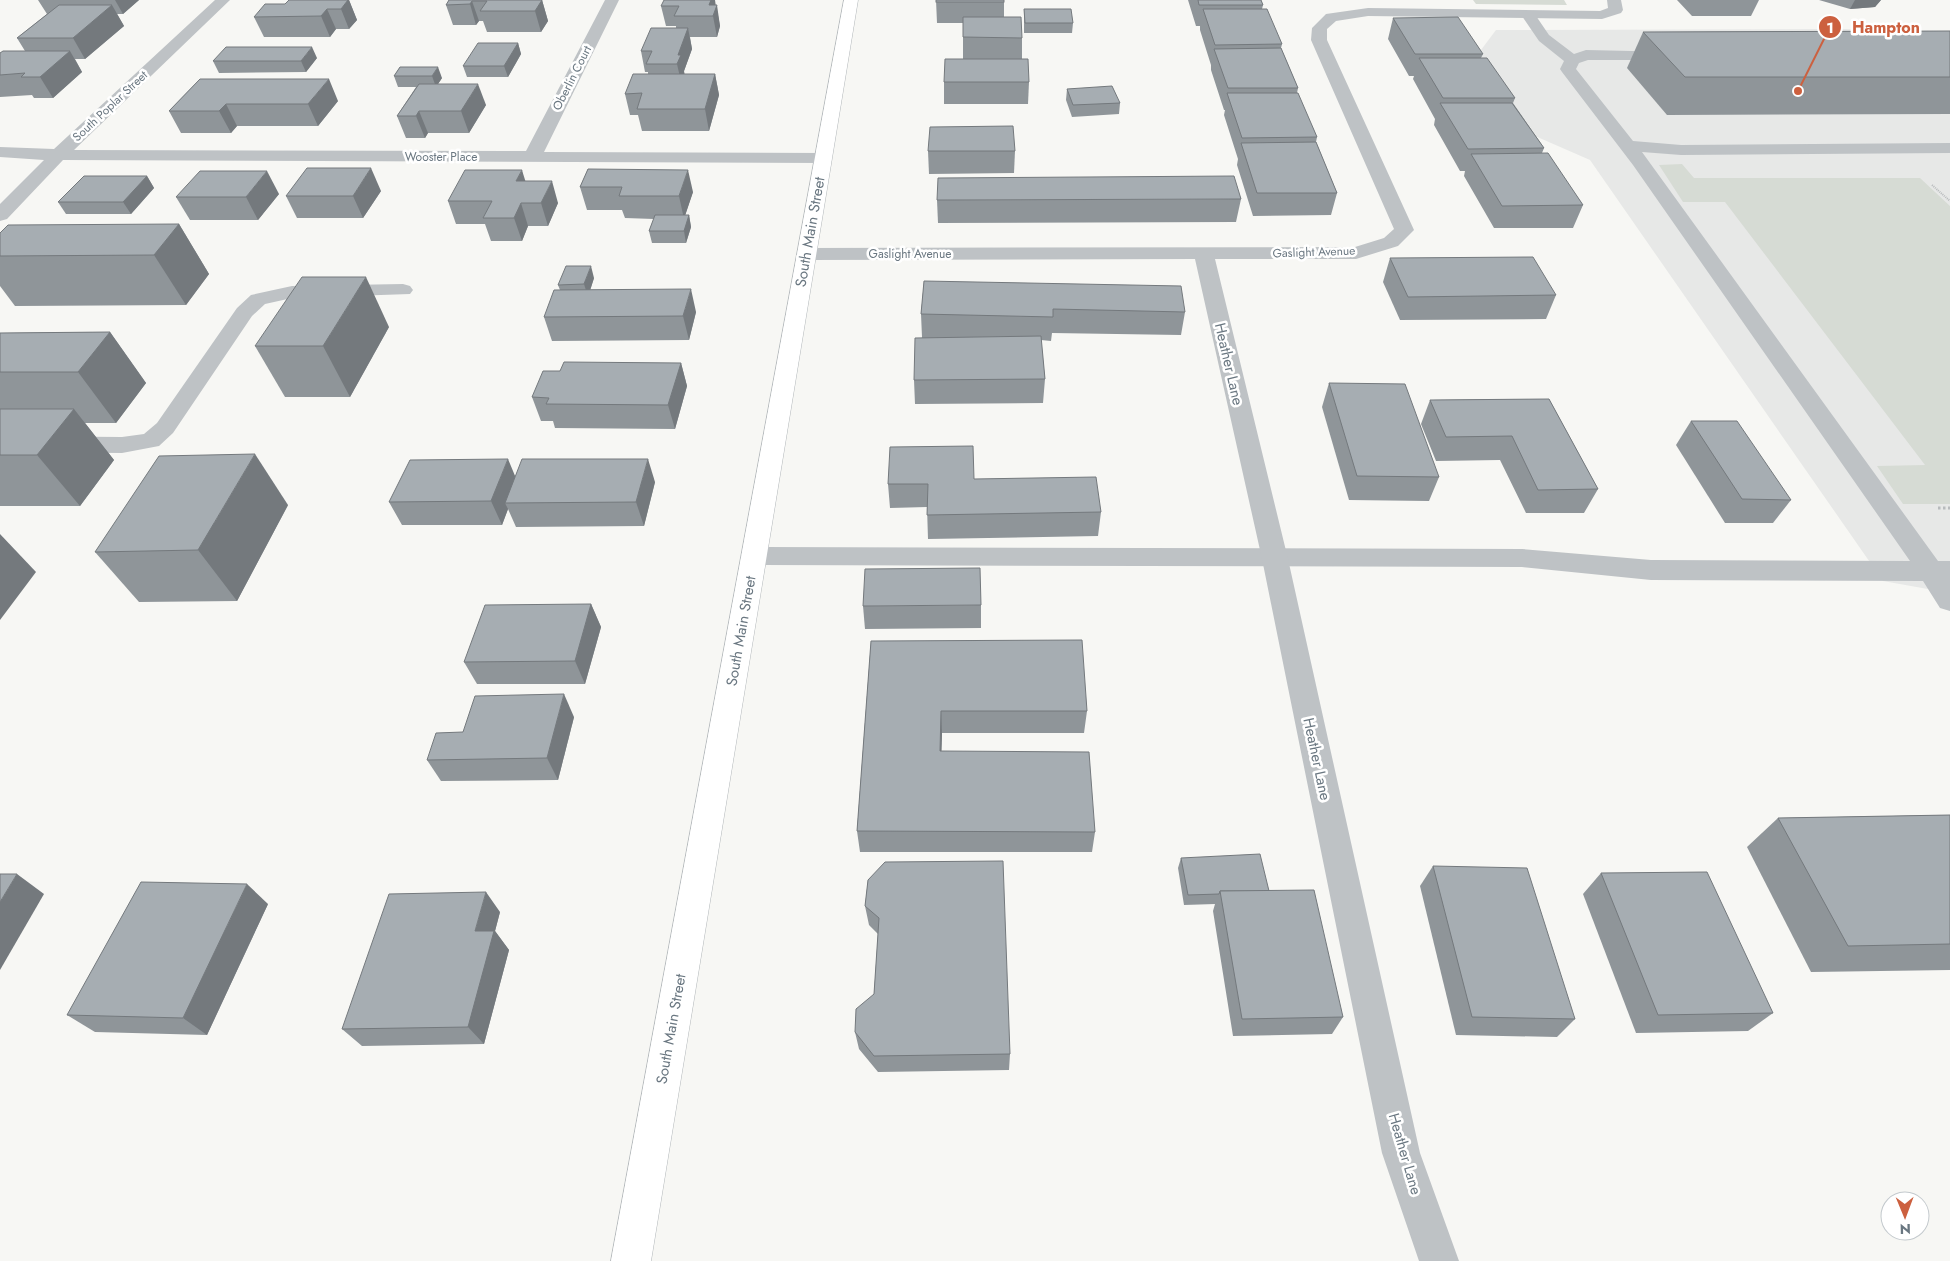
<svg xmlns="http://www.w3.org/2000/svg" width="1950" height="1261" font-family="Jost,sans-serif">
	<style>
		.built { fill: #e7e8e7 }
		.green { fill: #d6dbd4 }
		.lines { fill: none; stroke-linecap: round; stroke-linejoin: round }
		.secondary-casing { stroke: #b1b6b9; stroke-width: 1 }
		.path-far1 { stroke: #b8bbbd; stroke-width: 2; stroke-dasharray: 1 1; stroke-linecap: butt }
		.path { stroke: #b8bbbd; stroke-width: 3; stroke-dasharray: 2.5 2.5; stroke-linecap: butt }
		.lane { fill: #bec2c5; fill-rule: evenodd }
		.street { fill: #bec2c5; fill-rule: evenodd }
		.secondary { fill: #fff; fill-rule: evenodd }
		.wall { fill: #8f9599 }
		.shaded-wall { fill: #74797d }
		.building { fill: #a6adb2; stroke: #74797d }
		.labels { text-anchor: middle; stroke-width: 5; stroke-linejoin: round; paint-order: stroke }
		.far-street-label { font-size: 12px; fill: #6a7781; stroke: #fff }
		.street-label { font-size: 15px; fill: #6a7781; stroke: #fff }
		.leader { fill: none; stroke: #cc603f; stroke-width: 2 }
		.callout-dot { fill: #cc603f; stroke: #fff; stroke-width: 2 }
		.mark-label { font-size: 15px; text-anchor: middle; font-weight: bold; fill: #fff }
		.callout-label { font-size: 16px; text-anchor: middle; font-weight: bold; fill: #cc603f; stroke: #fff; stroke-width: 5; stroke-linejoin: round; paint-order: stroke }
	</style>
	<rect width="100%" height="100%" fill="#f7f7f4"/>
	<!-- built -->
	<polygon class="built" points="1845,29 1950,32 1950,593 1883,581 1590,160 1535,136 1478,54 1496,30"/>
	<!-- green -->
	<g class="green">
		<polygon points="1473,0 1564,0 1567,5 1476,4"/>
		<polygon points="1682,164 1694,178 1920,178 1950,206 1950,504 1903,504 1877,466 1925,465 1725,202 1683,202 1659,165"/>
	</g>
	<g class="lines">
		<defs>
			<polygon id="secondary" points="844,0 858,0 651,1261 611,1261"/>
		</defs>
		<!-- secondary casing -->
		<use href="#secondary" class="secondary-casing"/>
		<!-- path-far1 -->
		<polyline class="path-far1" points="1932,185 1950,201"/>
		<!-- path -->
		<polyline class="path" points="1938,508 1950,508"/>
		<!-- lane -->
		<g class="lane">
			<polygon points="1529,12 1534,13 1549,35 1574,54 1586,50 1677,52 1679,55 1677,58 1671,60 1588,60 1579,63 1576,69 1633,141 1681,145 1950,143 1950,153 1681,155 1642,152 1938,561 1950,561 1950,611 1940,608 1923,581 1651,580 1522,567 754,565 745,563 741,556 745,549 754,547 1522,549 1651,560 1910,561 1633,165 1562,72 1560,69 1564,61 1539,41 1522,16"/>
			<polygon points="403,284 410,286 413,290 410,294 292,298 265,304 252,316 173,433 159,446 122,453 0,452 0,436 122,437 144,434 157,423 237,308 251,295 292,286"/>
		</g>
		<!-- street -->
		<g class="street">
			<polygon points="215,0 230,0 74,150 526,151 605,0 619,0 544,152 823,153 829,154 832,158 829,162 823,163 63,160 7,219 0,221 0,204 44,160 0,157 0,147 54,149"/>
			<polygon points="1607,0 1621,0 1623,10 1621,13 1602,19 1368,16 1336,21 1327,29 1327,40 1414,230 1398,246 1356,259 1215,259 1288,559 1420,1153 1459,1261 1419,1261 1382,1153 1262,559 1195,259 807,260 800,258 797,254 800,250 807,248 1355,247 1384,238 1394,229 1311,40 1312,28 1326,14 1368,8 1600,11 1608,8"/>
		</g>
		<!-- secondary -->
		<use href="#secondary" class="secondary"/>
	</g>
	<!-- wall -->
	<g class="wall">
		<polygon points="38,0 139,0 123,14 117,14 124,26 85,59 75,59 82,72 53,98 34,98 32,95 0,97 0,53 25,51 17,38 47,14"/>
		<polygon points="289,0 349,0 357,20 349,29 336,29 330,37 264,37 254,17 285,4"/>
		<polygon points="449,0 542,0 548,21 541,32 487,32 483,21 479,21 476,25 453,25 446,5"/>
		<polygon points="936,0 1004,0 1004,17 1022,38 1022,59 963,59 963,23 937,23"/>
		<polygon points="1188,0 1261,0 1263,5 1262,9 1282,44 1281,48 1298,88 1297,93 1317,137 1316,142 1337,193 1331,215 1253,216 1237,165 1238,159 1224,115 1225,110 1224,110 1211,70 1211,65 1200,30 1200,26 1196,26"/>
		<polygon points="1677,0 1759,0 1751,16 1692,16"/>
		<polygon points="1819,0 1881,0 1875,7 1850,9"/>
		<polygon points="716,5 720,26 717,37 690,37 692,49 684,71 684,74 715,74 719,95 709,131 642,131 638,115 630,115 625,94 648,74 648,72 645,72 641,51 676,28 676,26 666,26 661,6"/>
		<polygon points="1024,9 1073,23 1072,33 1024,33"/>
		<polygon points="1393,18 1483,54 1481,58 1515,98 1513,103 1544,148 1542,153 1583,205 1573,228 1494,228 1464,176 1465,171 1460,171 1434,125 1435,119 1413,79 1414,76 1409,76 1388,39"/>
		<polygon points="1950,31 1950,114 1667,115 1627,68 1643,32"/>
		<polygon points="518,43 521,54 508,77 467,77 463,66"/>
		<polygon points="317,58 306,72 219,73 213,61"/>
		<polygon points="400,67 442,78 438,84 486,105 469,133 428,133 425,138 406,138 397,116 416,87 398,87 394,76"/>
		<polygon points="200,79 338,101 318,126 237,126 231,133 181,133 169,111"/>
		<polygon points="944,82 1029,82 1028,104 944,104"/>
		<polygon points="1067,89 1120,103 1119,114 1072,117 1066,100"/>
		<polygon points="928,151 1015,151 1014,173 929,174"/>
		<polygon points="588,169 693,192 685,215 689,215 691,227 686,243 652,243 649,231 654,219 625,218 622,210 587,210 580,187"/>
		<polygon points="147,176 154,188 131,214 66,214 58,202"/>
		<polygon points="525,181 558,203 548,226 528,226 522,241 491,241 485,224 456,224 448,201"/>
		<polygon points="381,191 363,218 297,218 286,196"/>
		<polygon points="279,194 258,220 190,220 176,197"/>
		<polygon points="1241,199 1236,222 938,223 937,200"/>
		<polygon points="179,224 209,274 186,305 15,306 0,286 0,233"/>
		<polygon points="1390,258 1556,295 1546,319 1400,320 1383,282"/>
		<polygon points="594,278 590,290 696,312 689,340 552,341 544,317 560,290 558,285"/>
		<polygon points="924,281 1185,312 1181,335 1052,333 1051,341 1041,340 1045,379 1043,403 915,404 914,380 922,337 921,314"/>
		<polygon points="389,327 350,397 285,397 255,346"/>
		<polygon points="110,332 146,383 116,423 85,423 114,460 80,506 0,506 0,333"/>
		<polygon points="681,363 687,386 675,429 555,428 553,421 541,421 532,397 560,371"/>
		<polygon points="1329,383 1439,477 1429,501 1349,500 1322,407"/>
		<polygon points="1549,399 1598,489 1584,513 1526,513 1500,460 1436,461 1421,424 1430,400"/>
		<polygon points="1691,421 1791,500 1773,523 1725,523 1676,445"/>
		<polygon points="515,477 655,482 644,526 516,527 508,509 502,525 402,525 389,502"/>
		<polygon points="974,479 1101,512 1098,536 928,539 927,507 890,508 888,484"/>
		<polygon points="288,505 237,601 139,602 95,552"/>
		<polygon points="591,604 601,627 585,684 477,684 464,662"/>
		<polygon points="981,605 981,628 865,629 863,606"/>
		<polygon points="871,641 1087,711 1084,733 942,733 941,751 1095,832 1092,852 860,852 857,831"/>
		<polygon points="574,717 558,780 441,781 427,760 463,732"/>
		<polygon points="1950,815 1950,970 1811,972 1747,847 1778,818"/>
		<polygon points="1181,858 1269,891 1343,1017 1332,1034 1233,1036 1213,911 1215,904 1184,905 1178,868"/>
		<polygon points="1433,866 1575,1019 1557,1037 1456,1035 1420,886"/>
		<polygon points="1601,873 1773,1013 1748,1031 1636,1033 1583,894"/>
		<polygon points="868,880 1010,1054 1009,1070 878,1072 859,1049 855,1032 874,994 878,934 869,925 865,906"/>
		<polygon points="268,904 207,1035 95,1032 67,1015"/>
		<polygon points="500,912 495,931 509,950 484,1044 362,1046 342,1029"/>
	</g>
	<!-- shaded-wall -->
	<g class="shaded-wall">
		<polygon points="115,0 139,0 123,14"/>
		<polygon points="348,0 349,0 357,20 349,29 341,9"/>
		<polygon points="542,0 548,21 541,32 535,11"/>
		<polygon points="707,0 715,0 716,7 717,5 720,26 717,37 713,16"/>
		<polygon points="1855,0 1881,0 1875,7 1850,9"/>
		<polygon points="472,1 479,21 476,25 470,4"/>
		<polygon points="112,5 124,26 85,59 73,38"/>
		<polygon points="327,9 336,29 330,37 321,16"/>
		<polygon points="688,28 692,49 684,71 685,76 682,86 677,64 678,55"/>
		<polygon points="518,43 521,54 508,77 504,66"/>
		<polygon points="312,47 317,58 306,72 301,61"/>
		<polygon points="70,51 82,72 53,98 40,77"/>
		<polygon points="438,67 442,78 436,87 432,76"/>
		<polygon points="715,74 719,95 709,131 705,109"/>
		<polygon points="329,79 338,101 318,126 308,104"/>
		<polygon points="478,84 486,105 469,133 461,111"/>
		<polygon points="226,104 237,126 231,133 219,111"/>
		<polygon points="419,111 428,133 425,138 416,116"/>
		<polygon points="371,168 381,191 363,218 353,196"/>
		<polygon points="522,170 529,193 516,181"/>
		<polygon points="688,170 693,192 684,219 679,196"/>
		<polygon points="267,171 279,194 258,220 246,197"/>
		<polygon points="147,176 154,188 131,214 123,202"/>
		<polygon points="552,181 558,203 548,226 541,203"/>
		<polygon points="521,203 528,226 522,241 514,218"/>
		<polygon points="689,215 691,227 686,243 684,231"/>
		<polygon points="179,224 209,274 186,305 154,255"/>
		<polygon points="591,266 594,278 588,297 584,284"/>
		<polygon points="366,277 389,327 350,397 323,346"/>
		<polygon points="691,289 696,312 689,340 683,316"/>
		<polygon points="110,332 146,383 116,423 78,372"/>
		<polygon points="681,363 687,386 675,429 668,405"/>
		<polygon points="74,409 114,460 80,506 37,455"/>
		<polygon points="255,454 288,505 237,601 198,550"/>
		<polygon points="508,459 518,483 505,503 508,509 502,525 491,501"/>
		<polygon points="648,459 655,482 644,526 636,502"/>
		<polygon points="0,534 36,572 0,620"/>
		<polygon points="591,604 601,627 585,684 575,661"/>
		<polygon points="564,694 574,717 558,780 547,758"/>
		<polygon points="941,711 942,733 941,773 940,751"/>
		<polygon points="17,874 44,894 0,970 0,902"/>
		<polygon points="247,884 268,904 207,1035 183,1018"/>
		<polygon points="486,892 500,912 495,931 509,950 484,1044 468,1027 475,931"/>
	</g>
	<!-- building -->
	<g class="building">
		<polygon points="289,0 348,0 341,9 327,9 321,16 254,17 265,4 285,4"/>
		<polygon points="449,0 542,0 535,11 480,11 487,1 472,1 470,4 446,5"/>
		<polygon points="664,0 711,0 709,5 717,5 713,16 674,16 679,6 661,6"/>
		<rect x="936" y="0" width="68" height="2"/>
		<polygon points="1198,0 1261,0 1263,5 1199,5"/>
		<polygon points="59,5 112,5 73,38 17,38"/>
		<polygon points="1024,9 1071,9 1073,23 1025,23"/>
		<polygon points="1203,9 1267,9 1282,44 1215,45"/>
		<polygon points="963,17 1021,17 1022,38 963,37"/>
		<polygon points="1458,17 1483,54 1415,54 1393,18"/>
		<polygon points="651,28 688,28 678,55 681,55 677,64 646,64 652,51 641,51"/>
		<polygon points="1950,31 1950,77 1685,77 1643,32"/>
		<polygon points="478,43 518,43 504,66 463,66"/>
		<polygon points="226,47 312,47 301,61 213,61"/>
		<polygon points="1281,48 1298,88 1228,88 1214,49"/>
		<polygon points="3,51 70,51 40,77 21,77 25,73 0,75 0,53"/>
		<polygon points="1419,58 1487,58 1515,98 1443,98"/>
		<polygon points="945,59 1028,59 1029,82 944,82"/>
		<polygon points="400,67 438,67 432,76 394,76"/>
		<polygon points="633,74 715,74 705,109 637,109 642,93 625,94"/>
		<polygon points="200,79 329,79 308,104 226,104 219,111 169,111"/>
		<polygon points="419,84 478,84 461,111 419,111 416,116 397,116"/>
		<polygon points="1112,86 1120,103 1073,105 1067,89"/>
		<polygon points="1227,93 1298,93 1317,137 1242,138"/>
		<polygon points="1440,103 1512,103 1544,148 1468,149"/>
		<polygon points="1013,126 1015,151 928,151 930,127"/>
		<polygon points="1316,142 1337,193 1257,193 1241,143"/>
		<polygon points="1548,153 1583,205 1502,206 1471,154"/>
		<polygon points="307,168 371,168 353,196 286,196"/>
		<polygon points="588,169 688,170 679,196 619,196 622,187 580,187"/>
		<polygon points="465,170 522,170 516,181 552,181 541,203 521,203 514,218 483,218 492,201 448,201"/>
		<polygon points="200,171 267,171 246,197 176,197"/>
		<polygon points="84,176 147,176 123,202 58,202"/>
		<polygon points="1234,176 1241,199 937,200 938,178"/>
		<polygon points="655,215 689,215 684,231 649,231"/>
		<polygon points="179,224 154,255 0,256 0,233 8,225"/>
		<polygon points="1533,257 1556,295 1408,297 1390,258"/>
		<polygon points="566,266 591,266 584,284 558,285"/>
		<polygon points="302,277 366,277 323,346 255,346"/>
		<polygon points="924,281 1181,286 1185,312 1053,309 1053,317 921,314"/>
		<polygon points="691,289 683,316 544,317 554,290"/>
		<polygon points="110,332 78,372 0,372 0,333"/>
		<polygon points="1041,336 1045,379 914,380 915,338"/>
		<polygon points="564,362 681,363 668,405 546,404 549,398 532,397 543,371 560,371"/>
		<polygon points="1329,383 1405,384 1439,477 1357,476"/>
		<polygon points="1549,399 1598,489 1538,490 1512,436 1446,437 1430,400"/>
		<polygon points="0,409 74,409 37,455 0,455"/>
		<polygon points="1691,421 1737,421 1791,500 1742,499"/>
		<polygon points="973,446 974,479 1096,477 1101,512 927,515 928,484 888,484 890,447"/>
		<polygon points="255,454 198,550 95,552 159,456"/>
		<polygon points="508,459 491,501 389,502 410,460"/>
		<polygon points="522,459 648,459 636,502 505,503"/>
		<polygon points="980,568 981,605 863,606 865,569"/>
		<polygon points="591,604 575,661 464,662 485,605"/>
		<polygon points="1082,640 1087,711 941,711 940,751 1089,752 1095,832 857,831 871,641"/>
		<polygon points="564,694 547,758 427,760 436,733 463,732 475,696"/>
		<polygon points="1950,815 1950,944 1848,946 1778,818"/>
		<polygon points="1260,854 1269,891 1220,891 1219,894 1188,895 1181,858"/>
		<polygon points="1003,861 1010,1054 874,1056 855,1032 856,1009 874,994 879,918 865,906 868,880 885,862"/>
		<polygon points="1433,866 1527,868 1575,1019 1472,1017"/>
		<polygon points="1707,872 1773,1013 1658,1015 1601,873"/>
		<polygon points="0,874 17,874 0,902"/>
		<polygon points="141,882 247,884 183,1018 67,1015"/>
		<polygon points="1314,890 1343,1017 1242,1019 1220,891"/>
		<polygon points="486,892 475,931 494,931 468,1027 342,1029 389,894"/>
	</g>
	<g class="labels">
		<!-- far-street labels -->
		<g class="far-street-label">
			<text transform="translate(572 78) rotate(-63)" y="4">Oberlin Court</text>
			<text transform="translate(110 106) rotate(-43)" y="4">South Poplar Street</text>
			<text x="441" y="161">Wooster Place</text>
			<text transform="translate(1314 252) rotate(-2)" y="4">Gaslight Avenue</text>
			<text x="910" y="258">Gaslight Avenue</text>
		</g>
		<!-- street labels -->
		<g class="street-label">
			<text transform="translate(810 232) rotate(-80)" y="5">South Main Street</text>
			<text transform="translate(1229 364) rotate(77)" y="5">Heather Lane</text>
			<text transform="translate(741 631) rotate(-80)" y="5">South Main Street</text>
			<text transform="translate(1317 759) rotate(78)" y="5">Heather Lane</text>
			<text transform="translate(671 1029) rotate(-80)" y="5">South Main Street</text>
			<text transform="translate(1405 1154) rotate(74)" y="5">Heather Lane</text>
		</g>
	</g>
	<!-- callouts -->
	<path class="leader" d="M1798 91L1830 27"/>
	<g class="callout-dot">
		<circle cx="1798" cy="91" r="5"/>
		<circle cx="1830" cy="27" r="12"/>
	</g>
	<g class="mark-label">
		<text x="1830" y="33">1</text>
	</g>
	<g class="callout-label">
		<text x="1886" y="33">Hampton</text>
	</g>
	<!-- north arrow -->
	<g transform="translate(1905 1216) rotate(179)"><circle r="24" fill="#ffffff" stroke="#c3c9cd"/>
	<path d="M0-4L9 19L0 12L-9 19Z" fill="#cc603f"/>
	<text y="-8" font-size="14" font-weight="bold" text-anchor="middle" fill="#6a7781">N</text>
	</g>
</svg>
